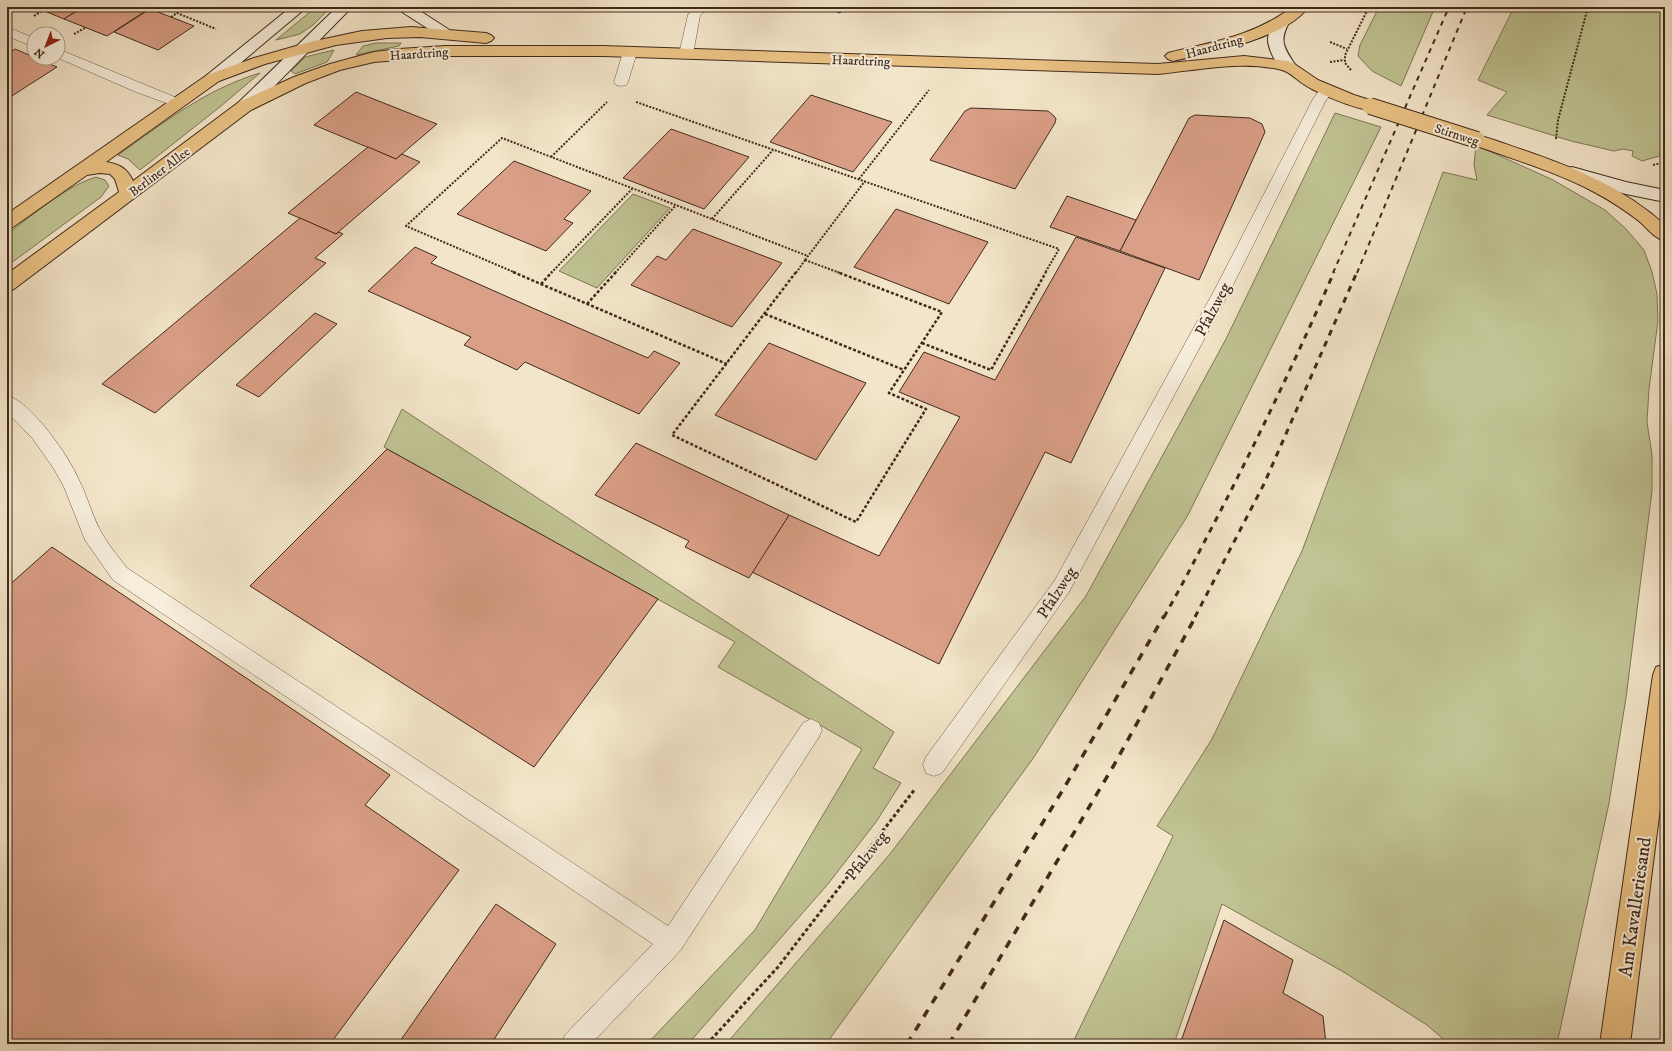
<svg xmlns="http://www.w3.org/2000/svg" width="1672" height="1051" font-family="'IM FELL DW Pica',serif">
	<style>
		.green { fill: #c0c393; stroke: #807658 }
		.building { fill: #da9f87; stroke: #412a1c }
		.lines { fill: none; stroke-linecap: round; stroke-linejoin: round }
		.lane-casing { stroke: #6e5947; stroke-width: 1 }
		.secondary-casing { stroke: #412a1c; stroke-width: 2 }
		.primary-casing { stroke: #412a1c; stroke-width: 2 }
		.path-far2 { stroke: #412a1c; stroke-width: 2; stroke-dasharray: 2 1.5; stroke-linecap: butt }
		.path-far1 { stroke: #412a1c; stroke-width: 2.5; stroke-dasharray: 3 2; stroke-linecap: butt }
		.path { stroke: #412a1c; stroke-width: 3; stroke-dasharray: 3.5 2.5; stroke-linecap: butt }
		.lane { fill: #f7eedc; fill-rule: evenodd }
		.secondary { fill: #f7eedc; fill-rule: evenodd }
		.primary { fill: #eac284; fill-rule: evenodd }
		.rail-far2 { stroke: #412a1c; stroke-width: 2; stroke-dasharray: 5 5; stroke-linecap: butt }
		.rail-far1 { stroke: #412a1c; stroke-width: 3; stroke-dasharray: 6 6; stroke-linecap: butt }
		.rail { stroke: #412a1c; stroke-width: 3.5; stroke-dasharray: 8 8; stroke-linecap: butt }
		.primary-bridge-casing { stroke: #412a1c; stroke-width: 18; stroke-linecap: butt }
		.primary-bridge { stroke: #eac284; stroke-width: 16 }
		.labels { text-anchor: middle; stroke-width: 4; stroke-linejoin: round; paint-order: stroke }
		.far-street-label { font-size: 13px; fill: #412a1c; stroke: #f7eedc }
		.street-label { font-size: 16px; fill: #412a1c; stroke: #f7eedc }
		.near-street-label { font-size: 19px; fill: #412a1c; stroke: #f7eedc }
	</style>
	<rect width="100%" height="100%" fill="#f3e5c9"/>
	<filter id="stains"><feTurbulence type="fractalNoise" baseFrequency=".005" numOctaves="4"/><feColorMatrix values="0 0 0 0 .2 0 0 0 0 .09 0 0 0 0 .02 0 0 0 .5 -.17"/></filter>
	<radialGradient id="worn" r=".72"><stop offset=".6" stop-color="#630" stop-opacity="0"/><stop offset="1" stop-color="#630" stop-opacity=".3"/></radialGradient>
	<!-- green -->
	<g class="green">
		<polygon points="316,7 330,8 313,25 300,34 276,40"/>
		<polygon points="1379,7 1435,7 1401,86 1372,71 1358,56 1360,45"/>
		<polygon points="1514,7 1665,7 1665,153 1663,155 1642,161 1632,156 1633,151 1623,149 1614,151 1571,141 1487,115 1507,92 1478,80"/>
		<polygon points="376,43 401,43 399,46 356,55 363,46"/>
		<polygon points="334,50 327,62 295,74 291,71 305,57"/>
		<path d="M260 73 221 106 140 170 128 159 118 155C163 123 206 89 260 73Z"/>
		<polygon points="1335,113 1381,127 1188,515 1034,757 826,1044 726,1044 890,854 1086,596 1226,339"/>
		<polygon points="1476,145 1553,180 1605,210 1626,229 1644,250 1652,272 1657,294 1658,321 1649,389 1647,422 1652,455 1652,491 1626,698 1609,803 1557,1044 1449,1044 1427,1025 1342,971 1222,904 1174,1044 1072,1044 1173,836 1157,826 1212,739 1302,551 1443,172 1477,180 1474,165"/>
		<path d="M96 177 105 180 109 186 101 197 7 266V234C33 215 66 186 96 177Z"/>
		<polygon points="633,194 670,208 597,288 559,271"/>
		<polygon points="402,409 894,732 873,768 901,783 876,822 828,884 688,1044 647,1044 755,930 862,749 718,667 735,642 387,449 384,447"/>
	</g>
	<!-- building -->
	<g class="building">
		<polygon points="35,7 83,7 64,19"/>
		<polygon points="83,7 130,7 144,12 107,36 64,19"/>
		<polygon points="824,7 845,7 840,13"/>
		<polygon points="1054,7 1138,7 1135,11"/>
		<polygon points="150,9 171,17 194,26 158,50 114,32"/>
		<polygon points="15,49 57,67 7,99 7,54"/>
		<polygon points="356,92 424,119 437,124 396,159 314,125"/>
		<polygon points="811,95 892,122 853,172 770,142"/>
		<polygon points="971,108 1048,111 1054,116 1056,119 1055,123 1015,189 930,160 965,111"/>
		<polygon points="1195,115 1250,118 1262,124 1265,132 1199,280 1120,251 1189,118"/>
		<polygon points="671,129 749,157 704,209 623,178"/>
		<polygon points="368,147 396,159 402,154 420,162 336,234 288,213"/>
		<polygon points="514,161 591,191 564,219 573,223 546,251 457,214"/>
		<polygon points="1067,196 1136,220 1120,251 1050,227"/>
		<polygon points="896,209 988,242 949,304 854,267"/>
		<polygon points="300,218 336,234 339,232 343,234 315,258 326,263 155,413 102,384"/>
		<polygon points="693,229 782,263 732,327 631,285 657,256 666,260"/>
		<polygon points="1076,237 1165,268 1071,463 1045,452 939,664 752,572 789,515 879,556 960,417 899,392 924,352 995,380"/>
		<polygon points="415,247 437,257 431,263 535,309 648,358 654,351 680,363 639,414 525,362 517,370 464,345 471,337 368,291"/>
		<polygon points="315,313 337,324 259,397 236,385"/>
		<polygon points="769,343 866,383 816,460 715,415"/>
		<polygon points="636,443 789,515 749,578 685,547 689,541 595,495"/>
		<polygon points="387,449 658,599 534,767 250,586"/>
		<polygon points="52,547 390,775 365,805 459,870 330,1044 7,1044 7,587"/>
		<polygon points="496,904 556,944 491,1044 398,1044"/>
		<polygon points="1224,920 1293,960 1283,993 1323,1016 1326,1044 1180,1044"/>
	</g>
	<g class="lines">
		<defs>
			<g id="lane">
				<polygon points="695,7 708,7 700,16 693,54 691,57 681,57 679,54 688,15"/>
				<polygon points="7,27 34,38 34,47 7,36"/>
				<polygon points="630,48 635,49 637,52 628,82 626,85 621,86 616,85 614,82 623,52 625,49"/>
				<polygon points="58,49 182,100 184,103 182,106 177,107 136,92 58,58"/>
				<polygon points="1327,86 1332,87 1334,90 1326,100 1231,289 1069,592 942,773 934,776 926,773 923,765 926,757 1055,580 1215,289 1313,99 1322,87"/>
				<path d="M7 395C33 404 68 455 79 480 87 495 91 513 99 528 106 542 117 555 127 568L668 926 803 723 811 719 819 723 822 730 819 737 680 951 591 1044H561L565 1035 653 944 113 580 85 540 64 487 54 469 33 439 7 412Z"/>
			</g>
			<g id="secondary">
				<polygon points="291,7 307,7 219,81 213,83 207,81 205,78 207,75"/>
				<polygon points="337,7 352,7 251,110 245,111 239,110 237,106 239,102"/>
				<polygon points="397,7 414,7 451,31 454,34 451,37 446,39 441,37 399,10"/>
				<path d="M1283 17 1288 18 1290 21C1278 41 1284 48 1296 66L1293 69C1290 70 1288 71 1284 70 1276 66 1267 46 1268 38 1269 30 1274 24 1278 18Z"/>
				<polygon points="1572,167 1626,182 1665,190 1665,202 1626,194 1566,177 1563,173 1566,169"/>
			</g>
			<g id="primary">
				<path d="M1292 7H1308C1287 38 1209 53 1173 61L1168 59 1165 56 1168 53C1211 42 1255 36 1292 7Z"/>
				<path d="M411 27 486 33 491 35 494 38 491 41 486 43 420 37 387 38 336 45 265 64 219 81 106 162C119 164 127 168 133 181L239 102 294 77 330 64 374 52 399 49 445 46H603L1158 64 1244 56 1288 61 1293 63 1318 80 1354 95 1376 102 1378 106 1376 110C1363 113 1317 93 1305 85 1298 81 1290 72 1282 70 1242 60 1198 70 1158 74L603 56H445L374 62 340 70 306 83 251 110 14 289 7 291V274L119 192 115 179 110 174 100 173 87 175 13 227 7 229V214L207 75 254 58 310 42 362 31Z"/>
				<path d="M1477 135C1493 139 1508 145 1523 150 1575 168 1624 188 1665 225V241C1654 238 1647 228 1639 221 1626 211 1611 201 1596 193 1557 172 1513 159 1471 144L1469 140 1471 136Z"/>
				<polygon points="1665,664 1665,769 1630,1044 1600,1044 1653,675 1656,667"/>
			</g>
		</defs>
		<!-- lane casing -->
		<use href="#lane" class="lane-casing"/>
		<!-- secondary casing -->
		<use href="#secondary" class="secondary-casing"/>
		<!-- primary casing -->
		<use href="#primary" class="primary-casing"/>
		<!-- path-far2 -->
		<g class="path-far2">
			<polyline points="650,7 668,10"/>
			<polyline points="34,16 43,10"/>
			<polyline points="171,17 177,13 216,29"/>
			<polyline points="74,34 85,28"/>
			<polyline points="1330,42 1347,49"/>
			<polyline points="1330,62 1344,60"/>
			<polyline points="1351,70 1345,63 1345,55 1369,7"/>
			<polyline points="636,102 1059,249 1045,273"/>
			<polyline points="1556,139 1558,120 1588,7"/>
			<polyline points="551,157 607,102"/>
			<polyline points="1653,165 1665,162"/>
			<polyline points="859,179 929,90"/>
			<polyline points="712,219 773,150"/>
			<polyline points="805,260 840,273"/>
			<polyline points="805,260 865,181"/>
			<polyline points="516,273 406,226 502,138 808,256"/>
			<polyline points="551,273 632,189"/>
			<polyline points="615,273 676,205"/>
			<polyline points="796,273 805,260"/>
		</g>
		<!-- path-far1 -->
		<g class="path-far1">
			<polyline points="513,272 727,364"/>
			<polyline points="796,272 672,435 856,522 926,409 889,393 942,312 837,272"/>
			<polyline points="541,284 552,272"/>
			<polyline points="587,304 616,272"/>
			<polyline points="765,314 904,370"/>
			<polyline points="922,343 991,370 1046,272"/>
		</g>
		<!-- path -->
		<polyline class="path" points="707,1044 778,967 915,789"/>
		<!-- lane -->
		<use href="#lane" class="lane"/>
		<!-- secondary -->
		<use href="#secondary" class="secondary"/>
		<!-- primary -->
		<use href="#primary" class="primary"/>
		<!-- rail-far2 -->
		<g class="rail-far2">
			<polyline points="1333,273 1449,7"/>
			<polyline points="1357,273 1467,7"/>
		</g>
		<!-- rail-far1 -->
		<g class="rail-far1">
			<path d="M1164 617C1184 582 1202 546 1221 510 1261 432 1299 353 1334 272"/>
			<polyline points="1195,617 1264,484 1357,272"/>
		</g>
		<!-- rail -->
		<g class="rail">
			<polyline points="907,1044 1064,788 1164,616"/>
			<polyline points="949,1044 1114,765 1196,616"/>
		</g>
		<defs>
			<polyline id="primary-bridge" points="1370,106 1477,140"/>
		</defs>
		<!-- primary-bridge casing -->
		<use href="#primary-bridge" class="primary-bridge-casing"/>
		<!-- primary-bridge -->
		<use href="#primary-bridge" class="primary-bridge"/>
	</g>
	<g class="labels">
		<!-- far-street labels -->
		<g class="far-street-label">
			<text transform="translate(1214 46) rotate(-15)" y="5">Haardtring</text>
			<text transform="translate(419 53) rotate(-4)" y="5">Haardtring</text>
			<text transform="translate(861 60) rotate(2)" y="5">Haardtring</text>
			<text transform="translate(1457 134) rotate(18)" y="5">Stirnweg</text>
			<text transform="translate(159 171) rotate(-37)" y="5">Berliner Allee</text>
		</g>
		<!-- street labels -->
		<g class="street-label">
			<text transform="translate(1212 309) rotate(-62)" y="6">Pfalzweg</text>
			<text transform="translate(1056 592) rotate(-57)" y="6">Pfalzweg</text>
			<text transform="translate(866 855) rotate(-52)" y="6">Pfalzweg</text>
		</g>
		<!-- near-street labels -->
		<g class="near-street-label">
			<text transform="translate(1634 907) rotate(-82)" y="7">Am Kavalleriesand</text>
		</g>
	</g>
	<!-- margin -->
	<rect width="1672" height="1051" fill="none" stroke="#f3e5c9" stroke-width="24"/>
	<rect x="8" y="8" width="1656" height="1035" fill="none" stroke="#412a1c" stroke-width="2"/>
	<rect x="12" y="12" width="1648" height="1027" fill="none" stroke="#412a1c"/>
	<!-- north arrow -->
	<g transform="translate(46 46) rotate(222)"><circle r="19" fill="#f7eedc" stroke="#aea08f"/>
	<path d="M0-3L7 15L0 10L-7 15Z" fill="#8f2418"/>
	<text y="-6" font-size="11" font-weight="bold" text-anchor="middle" fill="#412a1c">N</text>
	</g>
	<rect width="100%" height="100%" filter="url(#stains)"/>
	<rect width="100%" height="100%" fill="url(#worn)"/>
</svg>
